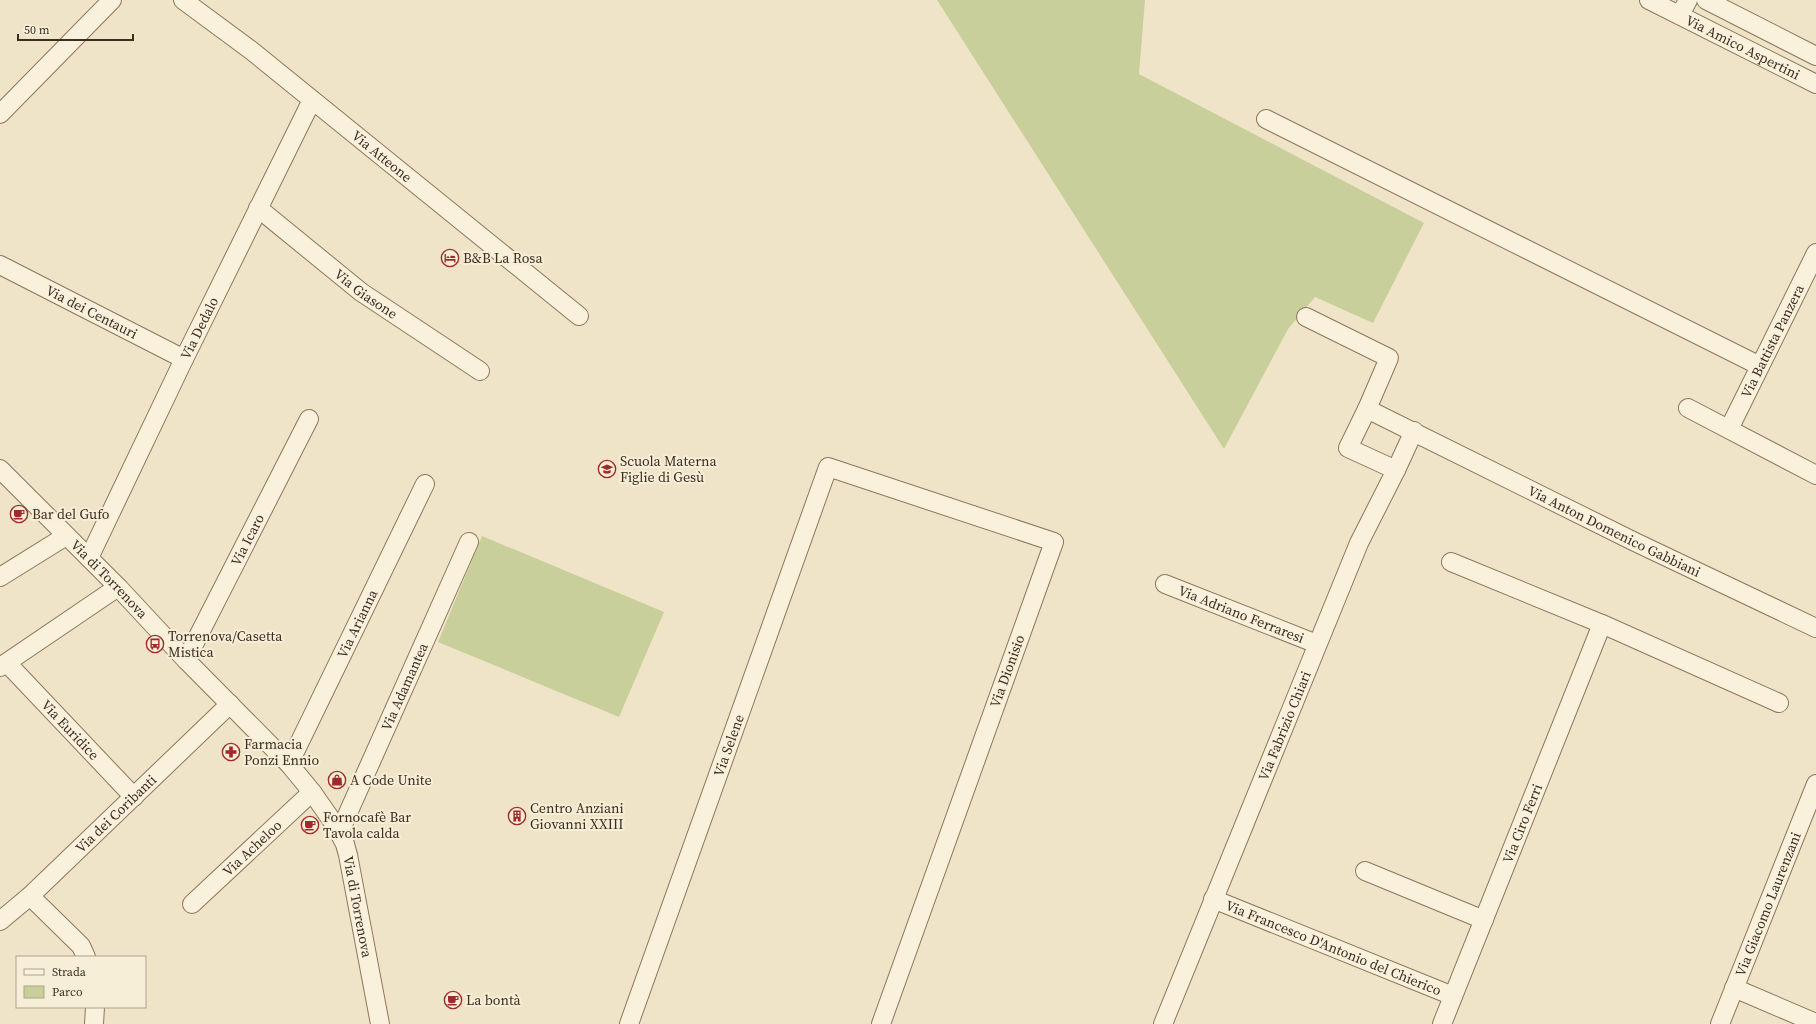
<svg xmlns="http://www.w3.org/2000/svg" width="1816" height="1024" font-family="'Source Serif 4',serif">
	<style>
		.green { fill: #c9cf9b }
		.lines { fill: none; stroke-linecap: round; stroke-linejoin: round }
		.minor-casing { stroke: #8d765c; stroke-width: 20 }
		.minor { stroke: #faf1dc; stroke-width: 18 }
		.labels { text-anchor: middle; stroke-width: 4; stroke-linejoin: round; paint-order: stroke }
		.street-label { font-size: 14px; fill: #3d2e20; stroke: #f7eed8 }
		.poi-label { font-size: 14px; fill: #3d2e20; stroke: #f7eed8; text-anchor: start }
	</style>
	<rect width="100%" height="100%" fill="#f0e4c8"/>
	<!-- green -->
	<g class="green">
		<polygon points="937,0 1145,0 1139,74 1424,223 1373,323 1315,297 1288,329 1224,449"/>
		<polygon points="482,536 664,612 619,717 438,642"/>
	</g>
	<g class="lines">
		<defs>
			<g id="minor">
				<path id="s1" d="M183 0 252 51 579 316"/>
				<path id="s2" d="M1649 0 1816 84"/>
				<polyline points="1706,0 1816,56"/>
				<polyline points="1680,15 1688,0"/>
				<polyline points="0,114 112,0"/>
				<polyline points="1266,119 1760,366"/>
				<path id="s3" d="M258 208 361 292 480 371"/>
				<path id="s4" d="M0 265 184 359"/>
				<polyline points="1306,317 1389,358 1367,409"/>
				<polyline points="1688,408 1816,475"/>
				<path id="s5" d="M1729 429 1816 253"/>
				<path id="s6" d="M0 469 118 587 186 660 289 764 312 792 335 825 345 844 348 855 380 1024"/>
				<path id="s7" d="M1396 470 1348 448 1367 409 1635 542 1816 628"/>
				<path id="s8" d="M89 558 184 359 312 100"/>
				<polyline points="1451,562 1602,624 1779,703"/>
				<polyline points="0,577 66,536"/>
				<path id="s9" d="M1165 584 1317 644"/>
				<path id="s10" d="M186 660 309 419"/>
				<path id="s11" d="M7 663 134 797"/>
				<polyline points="0,667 118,587"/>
				<path id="s12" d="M289 764 425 484"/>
				<path id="s13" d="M340 831 469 542"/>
				<polyline points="1365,871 1484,920"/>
				<polyline points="30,896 81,946 86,957"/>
				<path id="s14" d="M1213 899 1453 996"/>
				<path id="s15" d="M192 904 312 792"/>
				<path id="s16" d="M0 921 30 896 230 704"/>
				<polyline points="1734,988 1816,1023"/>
				<polyline points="94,1024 95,1007"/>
				<path id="s17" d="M629 1024 828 467 1054 542 881 1024"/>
				<path id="s18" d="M1163 1024 1359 543 1396 470 1414 431"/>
				<path id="s19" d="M1442 1024 1602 624"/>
				<path id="s20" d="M1720 1024 1816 784"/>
			</g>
		</defs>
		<!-- minor casing -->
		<use href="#minor" class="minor-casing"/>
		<!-- minor -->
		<use href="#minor" class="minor"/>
	</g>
	<!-- icons -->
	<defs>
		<symbol id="hotel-ring" viewBox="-11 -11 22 22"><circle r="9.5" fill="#f7eed8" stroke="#9e2a2b" stroke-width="1.5"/><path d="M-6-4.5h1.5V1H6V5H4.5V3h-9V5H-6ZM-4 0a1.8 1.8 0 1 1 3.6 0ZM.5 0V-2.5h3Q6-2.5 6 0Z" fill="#9e2a2b"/></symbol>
		<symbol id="school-ring" viewBox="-11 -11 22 22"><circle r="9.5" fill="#f7eed8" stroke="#9e2a2b" stroke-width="1.5"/><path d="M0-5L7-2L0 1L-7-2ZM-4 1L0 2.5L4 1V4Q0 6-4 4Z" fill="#9e2a2b"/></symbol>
		<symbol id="cafe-ring" viewBox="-11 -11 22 22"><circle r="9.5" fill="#f7eed8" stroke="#9e2a2b" stroke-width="1.5"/><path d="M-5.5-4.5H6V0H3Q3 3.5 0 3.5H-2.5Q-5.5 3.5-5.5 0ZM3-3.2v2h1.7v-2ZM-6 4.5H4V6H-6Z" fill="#9e2a2b"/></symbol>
		<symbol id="bus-ring" viewBox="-11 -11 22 22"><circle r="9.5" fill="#f7eed8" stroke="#9e2a2b" stroke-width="1.5"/><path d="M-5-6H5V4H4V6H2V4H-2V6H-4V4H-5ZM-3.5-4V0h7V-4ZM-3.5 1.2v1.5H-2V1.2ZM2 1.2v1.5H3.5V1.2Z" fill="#9e2a2b"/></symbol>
		<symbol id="pharmacy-ring" viewBox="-11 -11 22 22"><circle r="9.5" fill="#f7eed8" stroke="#9e2a2b" stroke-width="1.5"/><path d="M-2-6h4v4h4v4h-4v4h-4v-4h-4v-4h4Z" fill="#9e2a2b"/></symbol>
		<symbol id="shop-ring" viewBox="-11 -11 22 22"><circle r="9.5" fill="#f7eed8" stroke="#9e2a2b" stroke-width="1.5"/><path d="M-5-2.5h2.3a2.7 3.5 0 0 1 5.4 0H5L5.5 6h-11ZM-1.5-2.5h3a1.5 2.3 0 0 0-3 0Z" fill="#9e2a2b"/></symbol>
		<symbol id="building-ring" viewBox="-11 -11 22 22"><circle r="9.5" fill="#f7eed8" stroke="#9e2a2b" stroke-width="1.5"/><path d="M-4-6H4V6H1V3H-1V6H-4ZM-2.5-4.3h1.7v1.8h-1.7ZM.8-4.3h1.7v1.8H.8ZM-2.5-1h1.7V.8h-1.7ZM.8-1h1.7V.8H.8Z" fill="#9e2a2b"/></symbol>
	</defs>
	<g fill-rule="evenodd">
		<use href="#hotel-ring" x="440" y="248" width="20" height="20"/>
		<use href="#school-ring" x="597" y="459" width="20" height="20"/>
		<use href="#cafe-ring" x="9" y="504" width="20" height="20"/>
		<use href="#bus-ring" x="145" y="634" width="20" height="20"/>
		<use href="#pharmacy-ring" x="221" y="742" width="20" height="20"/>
		<use href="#shop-ring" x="327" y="770" width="20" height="20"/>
		<use href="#building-ring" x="507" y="806" width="20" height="20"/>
		<use href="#cafe-ring" x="300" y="815" width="20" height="20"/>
		<use href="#cafe-ring" x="443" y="990" width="20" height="20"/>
	</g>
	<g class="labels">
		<!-- street labels -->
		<g class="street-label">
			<text dy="5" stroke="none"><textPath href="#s2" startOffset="105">Via Amico Aspertini</textPath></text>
			<text dy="5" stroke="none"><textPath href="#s1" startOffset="253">Via Atteone</textPath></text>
			<text dy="5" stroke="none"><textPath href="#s3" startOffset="138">Via Giasone</textPath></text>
			<text dy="5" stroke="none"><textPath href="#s4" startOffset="103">Via dei Centauri</textPath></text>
			<text dy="5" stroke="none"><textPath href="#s8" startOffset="255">Via Dedalo</textPath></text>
			<text dy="5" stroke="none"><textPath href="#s5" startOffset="98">Via Battista Panzera</textPath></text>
			<text dy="5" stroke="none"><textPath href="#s7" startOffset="372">Via Anton Domenico Gabbiani</textPath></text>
			<text dy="5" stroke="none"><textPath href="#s10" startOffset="135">Via Icaro</textPath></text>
			<text dy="5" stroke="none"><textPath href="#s6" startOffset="155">Via di Torrenova</textPath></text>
			<text dy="5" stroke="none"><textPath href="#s9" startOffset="82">Via Adriano Ferraresi</textPath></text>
			<text dy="5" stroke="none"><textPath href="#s12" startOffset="156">Via Arianna</textPath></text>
			<text transform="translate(1007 671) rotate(-70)" y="5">Via Dionisio</text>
			<text dy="5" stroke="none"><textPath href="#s13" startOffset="158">Via Adamantea</textPath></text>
			<text dy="5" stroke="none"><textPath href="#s18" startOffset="322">Via Fabrizio Chiari</textPath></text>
			<text dy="5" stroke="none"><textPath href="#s11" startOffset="92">Via Euridice</textPath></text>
			<text dy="5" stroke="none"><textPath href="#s17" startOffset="296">Via Selene</textPath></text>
			<text dy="5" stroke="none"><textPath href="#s16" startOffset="158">Via dei Coribanti</textPath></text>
			<text dy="5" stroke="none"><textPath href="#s19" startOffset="216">Via Ciro Ferri</textPath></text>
			<text dy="5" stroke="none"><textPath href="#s15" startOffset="82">Via Acheloo</textPath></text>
			<text dy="5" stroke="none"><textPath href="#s20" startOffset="129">Via Giacomo Laurenzani</textPath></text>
			<text dy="5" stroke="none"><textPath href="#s6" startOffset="575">Via di Torrenova</textPath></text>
			<text dy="5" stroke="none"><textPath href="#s14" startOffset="130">Via Francesco D'Antonio del Chierico</textPath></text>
		</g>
		<!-- poi labels -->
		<g class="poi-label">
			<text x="463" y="263">B&amp;B La Rosa</text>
			<text x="620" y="466">Scuola Materna<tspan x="620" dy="16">Figlie di Gesù</tspan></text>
			<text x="32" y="519">Bar del Gufo</text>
			<text x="168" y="641">Torrenova/Casetta<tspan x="168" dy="16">Mistica</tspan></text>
			<text x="244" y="749">Farmacia<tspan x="244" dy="16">Ponzi Ennio</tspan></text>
			<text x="350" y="785">A Code Unite</text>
			<text x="530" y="813">Centro Anziani<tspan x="530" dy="16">Giovanni XXIII</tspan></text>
			<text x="323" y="822">Fornocafè Bar<tspan x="323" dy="16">Tavola calda</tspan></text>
			<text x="466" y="1005">La bontà</text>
		</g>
	</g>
	<!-- legend -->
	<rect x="16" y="956" width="130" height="52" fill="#f7eed8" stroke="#ada18e"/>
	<rect x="24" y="969" width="20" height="6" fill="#faf1dc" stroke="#ada18e"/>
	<text x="52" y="976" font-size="12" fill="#3d2e20">Strada</text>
	<rect x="24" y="986" width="20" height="12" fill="#c9cf9b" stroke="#ada18e"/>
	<text x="52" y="996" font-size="12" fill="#3d2e20">Parco</text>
	<!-- scale -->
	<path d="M18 34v6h115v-6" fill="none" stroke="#3d2e20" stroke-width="2"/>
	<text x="24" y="34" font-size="12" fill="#3d2e20" stroke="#f7eed8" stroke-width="3" paint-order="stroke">50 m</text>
</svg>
